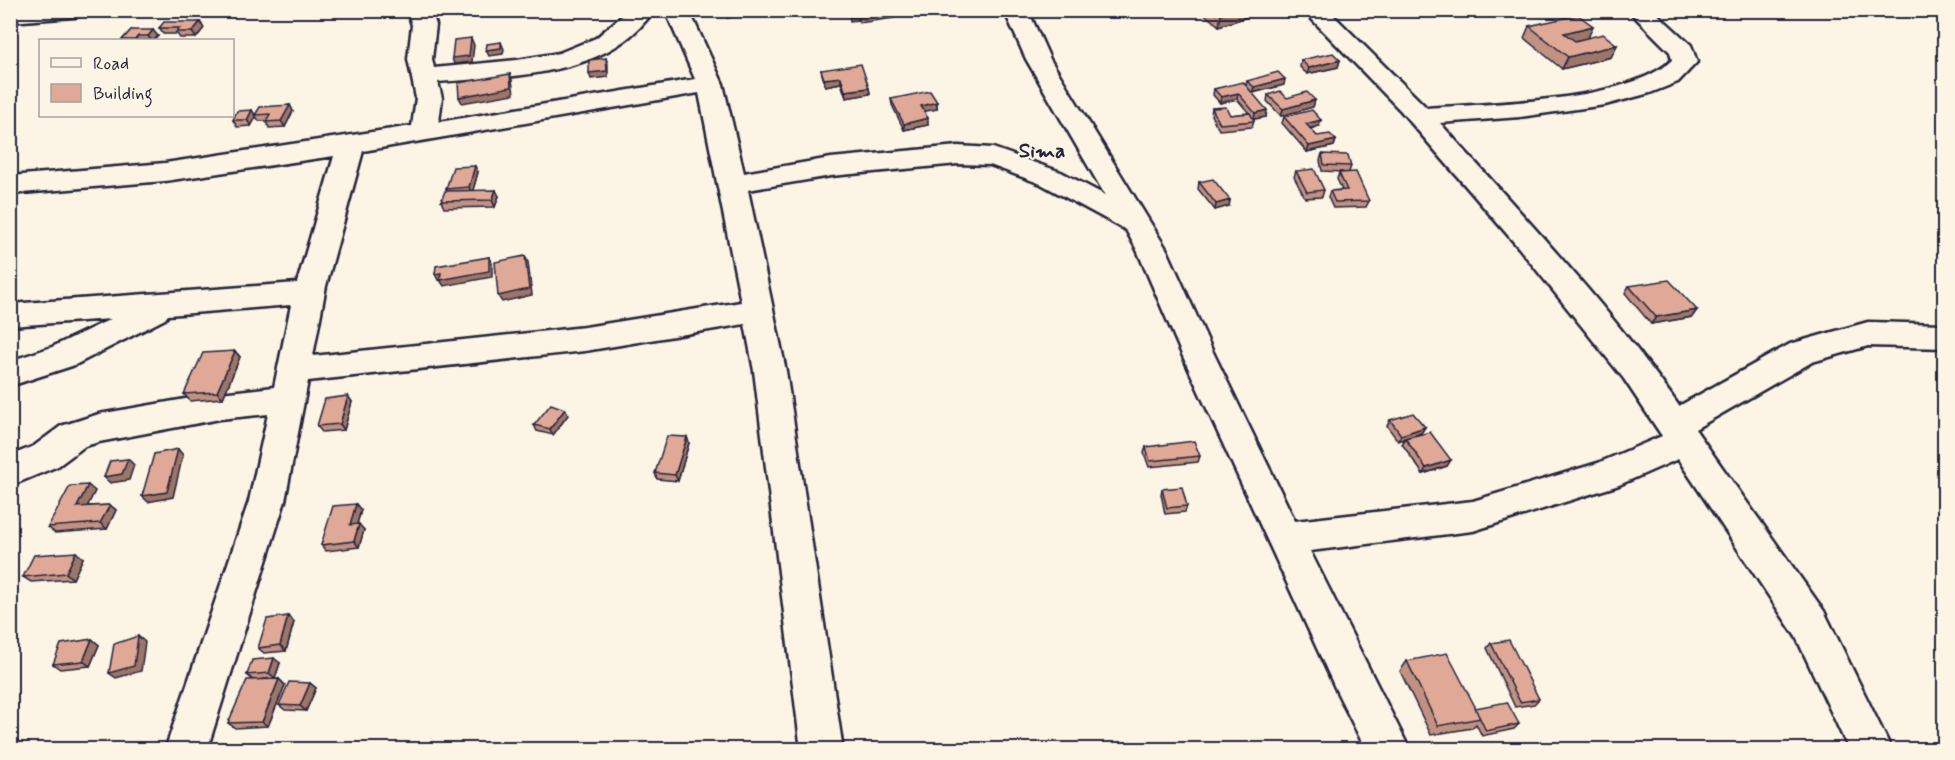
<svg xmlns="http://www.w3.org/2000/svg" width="1955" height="760" font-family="Mynerve,sans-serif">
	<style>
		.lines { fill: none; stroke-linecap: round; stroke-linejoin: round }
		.street-casing { stroke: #22223b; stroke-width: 5 }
		.street { fill: #fcf5e5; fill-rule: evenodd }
		.wall { fill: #c19182; stroke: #22223b; stroke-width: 1.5 }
		.shaded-wall { fill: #9d766a; stroke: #22223b; stroke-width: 1.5 }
		.building { fill: #e0a997; stroke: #22223b; stroke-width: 1.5 }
		.labels { text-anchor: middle; stroke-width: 4.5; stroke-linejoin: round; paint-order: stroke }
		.quarter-label { font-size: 21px; font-weight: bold; fill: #22223b; stroke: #fcf5e5 }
	</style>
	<rect width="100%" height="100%" fill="#fcf5e5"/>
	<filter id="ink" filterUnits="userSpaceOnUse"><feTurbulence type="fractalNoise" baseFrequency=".0167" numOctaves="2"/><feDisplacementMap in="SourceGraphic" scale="12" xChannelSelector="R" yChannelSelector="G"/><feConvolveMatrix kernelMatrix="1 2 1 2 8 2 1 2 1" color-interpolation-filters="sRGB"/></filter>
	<g filter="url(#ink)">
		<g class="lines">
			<defs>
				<g id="street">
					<polygon points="10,10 85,10 82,15 74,17 10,22"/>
					<path d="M407 10H431L436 25 432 59 434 68 517 60 559 53 596 38 629 10H654C608 78 511 76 438 82L442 98 439 122 695 79 665 10H689L723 84 744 173 831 158 958 146 993 148 1061 172 1105 195 1026 59 1004 10H1028L1050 59 1167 250 1212 350 1295 521 1473 501 1598 463 1662 436 1624 379 1519 248 1401 111 1303 10H1328L1427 108C1490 103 1626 103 1672 60L1670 52 1628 10H1653L1691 45 1697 62 1678 82 1650 93 1605 105 1520 117 1440 123C1522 215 1608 305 1679 406L1790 344 1868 322 1944 324V348L1868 346 1812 362 1695 429 1824 611 1892 750H1849L1796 637 1678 459 1619 485 1473 531 1310 551 1410 750H1366L1337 692 1180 350 1137 250 1126 230 1041 184 990 165 958 164 831 176 748 190 786 371 843 750H801L754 371 745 324 585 351 308 381 285 501 207 750H165L249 501 268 414 220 419 99 442 85 446 58 466 10 486V456L34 446 61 426 99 414 220 393 274 387 291 305 168 315 165 319 75 365 10 386V361L52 347 111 319 10 326V304L297 283 334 156 165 181 10 194V176L165 163 412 126 416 98 408 59 412 25ZM699 93 741 302 585 327 313 356 326 286 363 151Z"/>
				</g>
			</defs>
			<!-- street casing -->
			<use href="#street" class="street-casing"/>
			<!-- street -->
			<use href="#street" class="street"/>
		</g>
		<!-- wall -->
		<g class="wall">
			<polygon points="345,10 370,10 369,14 355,15 353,11 345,11"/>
			<polygon points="1199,10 1254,10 1254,15 1219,26"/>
			<polygon points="200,22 204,28 196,38 180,38 177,34 163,34 159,28"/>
			<polygon points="1529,26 1617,45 1611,57 1562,69 1524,38"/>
			<polygon points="131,30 158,36 154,40 122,40"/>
			<polygon points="1301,60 1340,60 1338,67 1307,74 1300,67"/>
			<polygon points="821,70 869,88 870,94 846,98 841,83 825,86"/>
			<polygon points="1247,81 1284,85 1253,93 1266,117 1254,119 1252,117 1254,121 1252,127 1219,130 1211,115 1212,108 1230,115 1249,113 1237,99 1220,103 1213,95 1214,89 1246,85"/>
			<polygon points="1268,95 1287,98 1315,100 1313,107 1281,116 1267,101"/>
			<polygon points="891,99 937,102 937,109 924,111 928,125 904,130 892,105"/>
			<polygon points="290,105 293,111 285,127 269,128 266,121 259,121 255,115"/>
			<polygon points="252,110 256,117 251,126 237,127 233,120"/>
			<polygon points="1284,117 1319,126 1310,129 1317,136 1336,140 1334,146 1307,152 1282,123"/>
			<polygon points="1322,154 1351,166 1349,172 1369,201 1366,207 1333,208 1328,197 1330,191 1342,190 1337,179 1339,173 1343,172 1322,171 1320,160"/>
			<polygon points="1296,171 1324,190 1322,197 1305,198 1294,177"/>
			<polygon points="478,172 473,190 499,196 495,207 444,208 441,201 447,191 446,189"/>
			<polygon points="1199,182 1230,200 1229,206 1215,210 1198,189"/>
			<polygon points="1629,286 1697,310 1692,317 1651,324 1625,293"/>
			<polygon points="235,351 240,357 223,398 190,401 184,394"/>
			<polygon points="348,396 352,402 344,430 322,432 317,426"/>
			<polygon points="568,415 553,435 537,431 534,425"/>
			<polygon points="1390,420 1425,427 1421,433 1410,437 1447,466 1423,474 1402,444 1405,439 1398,441 1387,426"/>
			<polygon points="687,437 689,443 678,481 657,479 655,473"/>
			<polygon points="1146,447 1200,456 1198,462 1149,467 1144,453"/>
			<polygon points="1162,489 1187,506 1185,512 1165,514 1161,494"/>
			<polygon points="95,491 87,506 110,505 116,510 107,529 55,533 48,527"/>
			<polygon points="361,510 357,524 364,530 359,547 326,551 321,545"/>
			<polygon points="83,558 73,579 31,582 23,577"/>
			<polygon points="294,622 286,651 264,653 258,648"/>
			<polygon points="92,639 99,645 90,666 60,669 53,664"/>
			<polygon points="1491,643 1539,699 1534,704 1515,707 1487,648"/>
			<polygon points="1407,661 1475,708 1519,724 1514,729 1482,736 1476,724 1472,728 1431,735 1400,671"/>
			<polygon points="280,663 275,678 257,680 279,679 285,685 268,726 235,728 228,723 253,680 247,675"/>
			<polygon points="310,683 316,688 306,711 285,710 279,705"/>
		</g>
		<!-- shaded-wall -->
		<g class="shaded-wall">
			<polygon points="725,10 767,10 727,18"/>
			<polygon points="1232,10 1254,10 1254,15 1219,26 1221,14"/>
			<polygon points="1827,10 1839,10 1826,13"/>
			<polygon points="894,12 894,18 859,23 858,16"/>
			<polygon points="857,14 858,20 850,21 849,15"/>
			<polygon points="200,22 204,28 196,38 192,32"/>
			<polygon points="1593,26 1588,38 1558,45 1564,33"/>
			<polygon points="153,30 158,36 154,40 151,40 148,36"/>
			<polygon points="471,38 474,45 472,62 454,64 452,58"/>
			<polygon points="501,42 504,49 503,54 489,56 486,50"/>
			<polygon points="1617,45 1611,57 1562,69 1568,57"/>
			<polygon points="606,58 608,64 608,77 591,79 589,73"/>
			<polygon points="1340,60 1338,67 1307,74 1309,68"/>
			<polygon points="510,74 512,80 514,94 462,103 459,97"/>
			<polygon points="841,77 841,83 825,86 824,79"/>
			<polygon points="1285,79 1284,85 1252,93 1254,87"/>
			<polygon points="869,88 870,94 846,98 845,91"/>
			<polygon points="1238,93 1237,99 1220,103 1221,97"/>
			<polygon points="1315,100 1313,107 1281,116 1283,109"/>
			<polygon points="937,102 937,109 921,112 921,106"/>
			<polygon points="290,105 293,111 285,127 281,121"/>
			<polygon points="252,110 256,117 251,126 247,120"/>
			<polygon points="1267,110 1266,117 1254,119 1255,113"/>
			<polygon points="928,118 928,125 904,130 904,124"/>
			<polygon points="1321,120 1319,126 1304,130 1306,124"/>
			<polygon points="1336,140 1334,146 1307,152 1309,146"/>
			<polygon points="475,166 478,172 472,194 469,187"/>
			<polygon points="496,190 499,196 495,207 492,200"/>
			<polygon points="1230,200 1229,206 1215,210 1216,204"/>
			<polygon points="525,256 528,262 532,295 502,302 498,296"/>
			<polygon points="489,257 492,263 492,277 444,286 440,280 438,280 435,274"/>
			<polygon points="1697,310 1692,317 1651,324 1656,317"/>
			<polygon points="235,351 240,357 223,398 217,392"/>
			<polygon points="348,396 352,402 344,430 340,424"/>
			<polygon points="565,409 568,415 553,435 550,429"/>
			<polygon points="1425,427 1421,433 1398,441 1401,435"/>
			<polygon points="687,437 689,443 678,481 675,475"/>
			<polygon points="178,449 183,455 173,497 148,502 142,496"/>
			<polygon points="128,459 134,465 129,480 110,483 104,477"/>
			<polygon points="1451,460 1447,466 1423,474 1426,468"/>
			<polygon points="88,485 95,491 84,513 77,507"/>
			<polygon points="356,504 361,510 355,531 350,525"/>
			<polygon points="110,505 116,510 107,529 100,523"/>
			<polygon points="359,524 364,530 359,547 354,541"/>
			<polygon points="76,552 83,558 73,579 66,573"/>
			<polygon points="288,616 294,622 286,651 280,645"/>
			<polygon points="138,636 145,642 141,671 116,678 109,673"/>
			<polygon points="92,639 99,645 90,666 83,661"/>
			<polygon points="274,658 280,663 275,678 269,673"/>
			<polygon points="279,679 285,685 268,726 262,722"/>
			<polygon points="310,683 316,688 306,711 300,706"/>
		</g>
		<!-- building -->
		<g class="building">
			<polygon points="848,10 893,10 894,12 858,16 857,14 849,15"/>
			<polygon points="1216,10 1232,10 1221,14"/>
			<polygon points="1578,15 1593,26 1564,33 1575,41 1603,34 1617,45 1568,57 1529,26"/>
			<polygon points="164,22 200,22 192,32 176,32 180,28 159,28"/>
			<polygon points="131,30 153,30 148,36 138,36 135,40 122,40"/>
			<polygon points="471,38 469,56 452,58 454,40"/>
			<polygon points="501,42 501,48 486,50 487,44"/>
			<polygon points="1333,53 1340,60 1309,68 1301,60"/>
			<polygon points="606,58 607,71 589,73 589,60"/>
			<polygon points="861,64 869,88 845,91 841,77 824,79 821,70"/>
			<polygon points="1278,72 1285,79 1254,87 1247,81"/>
			<polygon points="510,74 511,87 459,97 458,83"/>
			<polygon points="1243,82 1267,110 1255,113 1238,93 1221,97 1214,89"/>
			<polygon points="930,91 937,102 921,106 928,118 904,124 891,99"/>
			<polygon points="1280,91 1287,98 1307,92 1315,100 1283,109 1268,95"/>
			<polygon points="290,105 281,121 266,122 270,114 255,115 260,107"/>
			<polygon points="1226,107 1230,115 1250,113 1254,121 1220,124 1212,108"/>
			<polygon points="252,110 247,120 233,120 237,111"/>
			<polygon points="1312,110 1321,120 1306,124 1317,136 1330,134 1336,140 1309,146 1284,117"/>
			<polygon points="1322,154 1348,155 1351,166 1324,165"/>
			<polygon points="475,166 469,187 446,189 453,167"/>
			<polygon points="1314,169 1324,190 1307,192 1296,171"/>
			<polygon points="1356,172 1369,201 1335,202 1330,191 1347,190 1339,173"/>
			<polygon points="1213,179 1230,200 1216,204 1199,182"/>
			<polygon points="496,190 492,200 441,201 445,191"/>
			<polygon points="525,256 529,289 498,296 495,262"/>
			<polygon points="489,257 489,271 440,280 441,273 435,274 436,266"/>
			<polygon points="1669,280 1697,310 1656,317 1629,286"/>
			<polygon points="235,351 217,392 184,394 203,353"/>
			<polygon points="348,396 340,424 317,426 325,399"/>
			<polygon points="551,404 565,409 550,429 534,425"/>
			<polygon points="1413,413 1425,427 1401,435 1390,420"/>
			<polygon points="1430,432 1451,460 1426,468 1405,438"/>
			<polygon points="667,436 687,437 675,475 655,473"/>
			<polygon points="1194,441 1200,456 1150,461 1146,447"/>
			<polygon points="178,449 167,492 142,496 154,454"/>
			<polygon points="128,459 122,474 104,477 110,461"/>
			<polygon points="88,485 77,507 110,505 100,523 48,527 70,486"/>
			<polygon points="1182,487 1187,506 1167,508 1162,489"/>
			<polygon points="356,504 350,525 359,524 354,541 321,545 333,506"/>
			<polygon points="76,552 66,573 23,577 34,555"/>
			<polygon points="288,616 280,645 258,648 267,619"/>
			<polygon points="138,636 134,666 109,673 114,644"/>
			<polygon points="92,639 83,661 53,664 61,644"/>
			<polygon points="1509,640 1539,699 1520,702 1491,643"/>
			<polygon points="1447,653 1481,718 1438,726 1407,661"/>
			<polygon points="274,658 269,673 247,675 252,660"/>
			<polygon points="279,679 262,722 228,723 247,680"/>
			<polygon points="289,682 310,683 300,706 279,705"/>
			<polygon points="1507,702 1519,724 1486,731 1475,708"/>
		</g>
	</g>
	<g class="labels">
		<!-- quarter labels -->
		<g class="quarter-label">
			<text x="1042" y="157">Sima</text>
		</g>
	</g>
	<!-- margin -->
	<rect width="1955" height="760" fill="none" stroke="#fcf5e5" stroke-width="36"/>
	<rect x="18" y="18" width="1919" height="724" fill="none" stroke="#22223b" stroke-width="2" filter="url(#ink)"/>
	<!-- legend -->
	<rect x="39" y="39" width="195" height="78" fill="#fcf5e5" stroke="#a5a1a1" stroke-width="1.5"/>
	<rect x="51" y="58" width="30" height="9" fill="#fcf5e5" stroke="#a5a1a1" stroke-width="1.5"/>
	<text x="93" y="69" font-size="18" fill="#22223b">Road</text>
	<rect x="51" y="84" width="30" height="18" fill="#e0a997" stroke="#a5a1a1" stroke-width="1.5"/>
	<text x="93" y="99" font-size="18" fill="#22223b">Building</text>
</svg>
